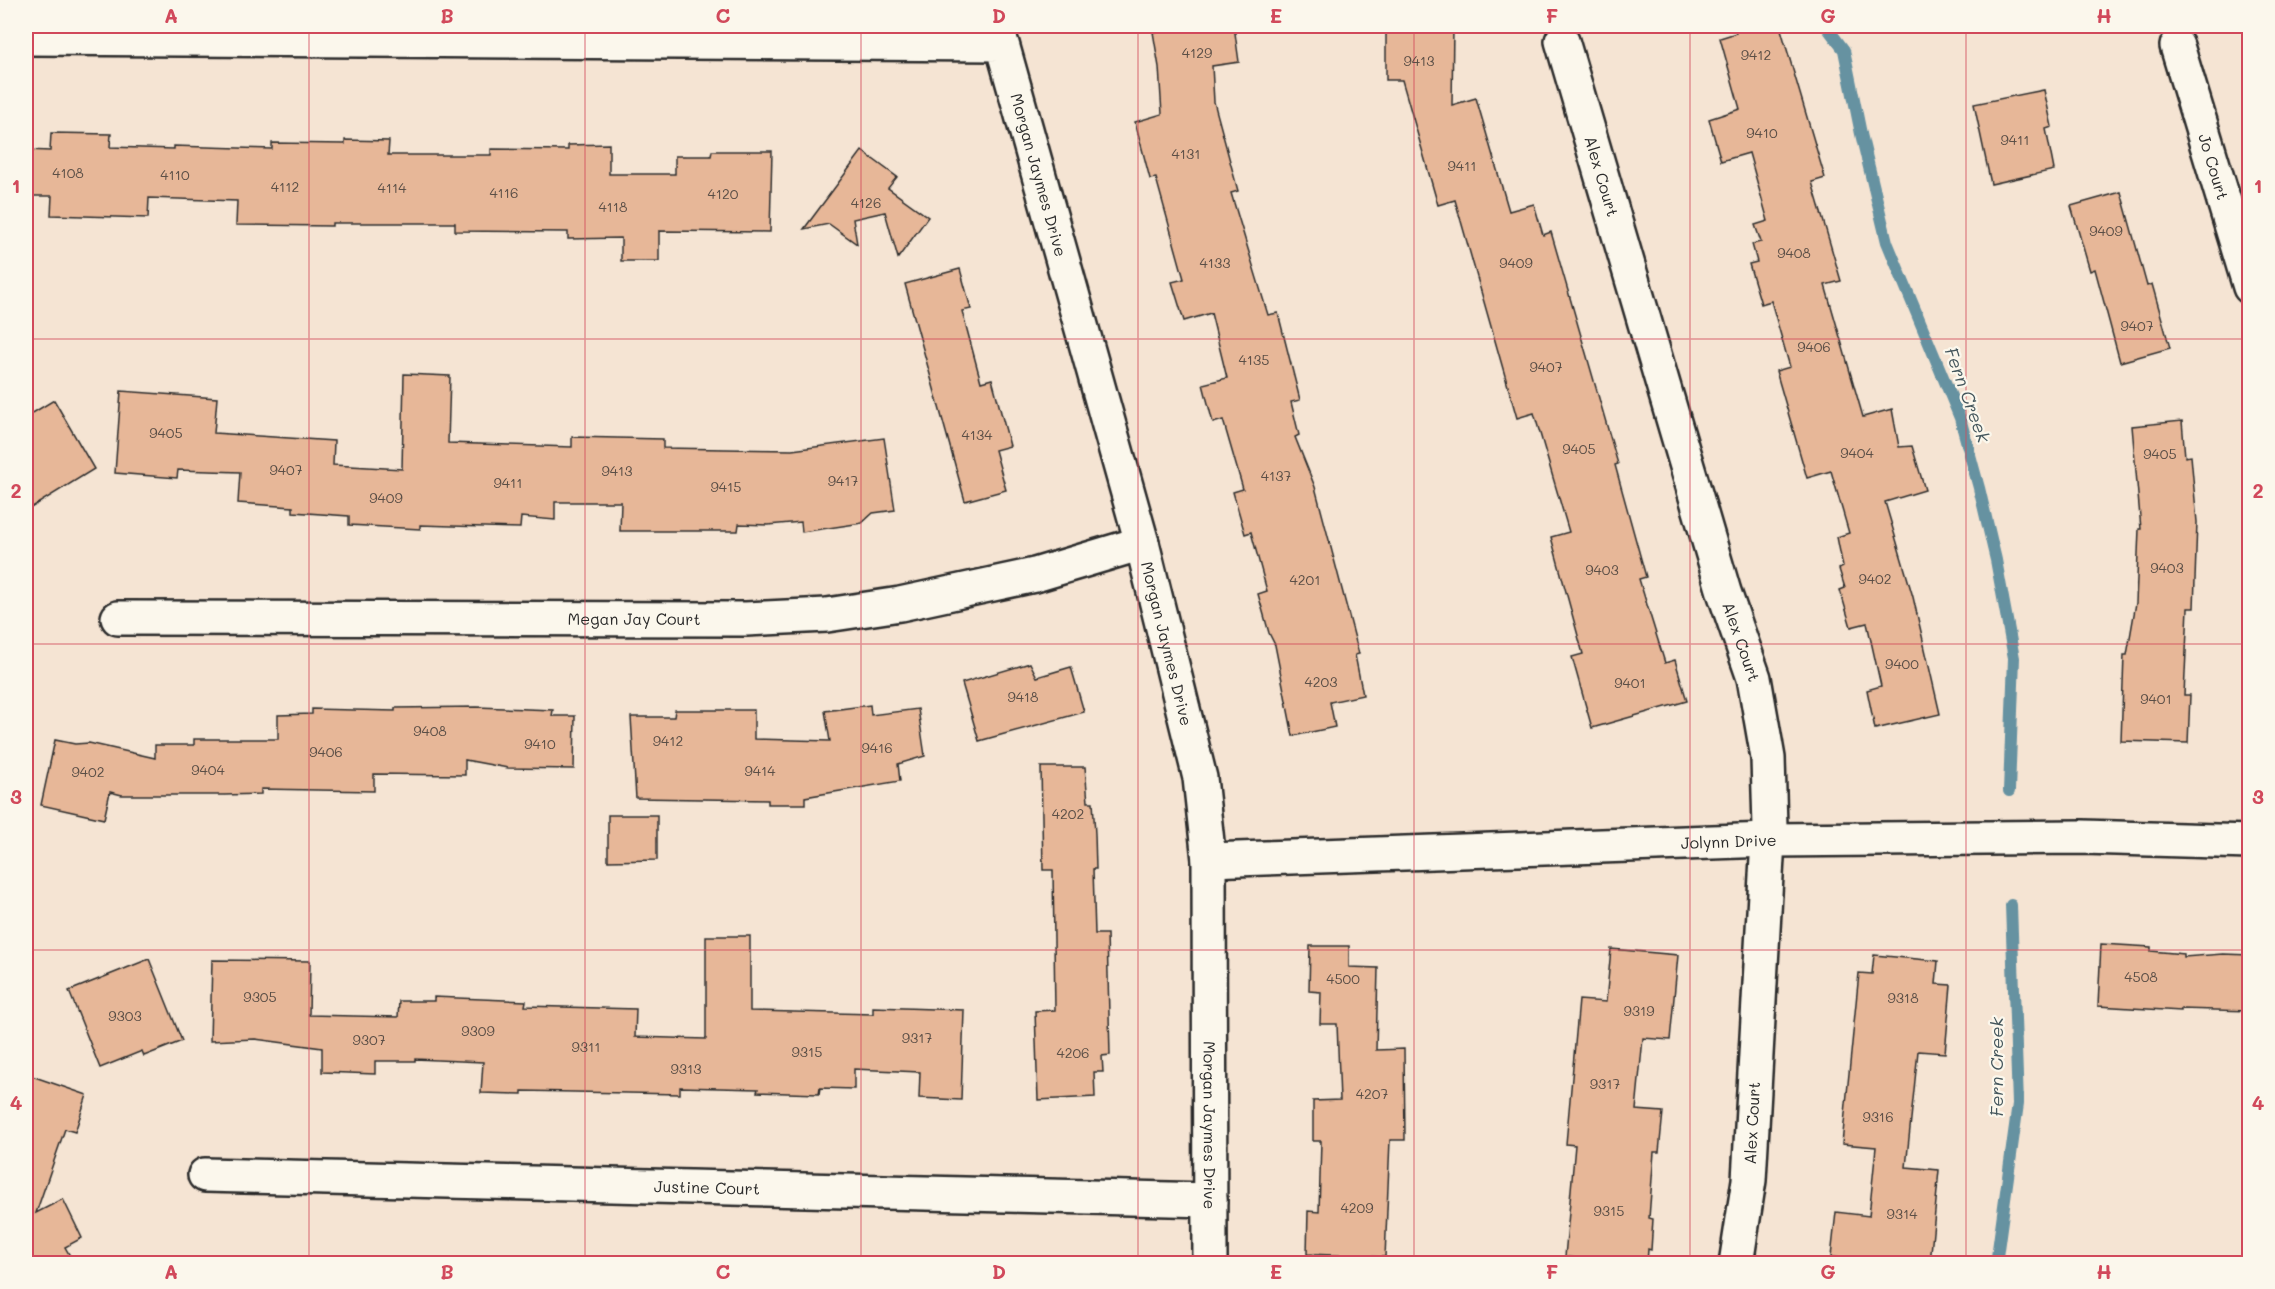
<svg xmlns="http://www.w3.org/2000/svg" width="2275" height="1289" font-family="Mali,sans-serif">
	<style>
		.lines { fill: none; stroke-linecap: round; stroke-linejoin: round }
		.stream { stroke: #6692a1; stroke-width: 12 }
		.building { fill: #e7b798; stroke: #2b2b2b; stroke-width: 1.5 }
		.minor-casing { stroke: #2b2b2b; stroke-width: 38 }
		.minor { stroke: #fbf7ec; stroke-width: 33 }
		.grid { fill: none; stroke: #d1495b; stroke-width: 1.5; stroke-opacity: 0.55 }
		.labels { text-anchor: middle; stroke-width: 4.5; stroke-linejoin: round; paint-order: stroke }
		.number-label { font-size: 14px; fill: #5a4e46 }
		.street-label { font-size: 16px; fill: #2b2b2b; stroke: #fbf7ec }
		.water-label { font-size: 18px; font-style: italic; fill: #44565c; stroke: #fbf7ec }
		.neatline { fill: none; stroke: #d1495b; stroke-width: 2 }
		.grid-label { font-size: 20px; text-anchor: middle; font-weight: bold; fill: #d1495b }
	</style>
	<rect width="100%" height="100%" fill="#f5e4d3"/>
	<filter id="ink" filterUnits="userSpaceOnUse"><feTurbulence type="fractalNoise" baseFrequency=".0167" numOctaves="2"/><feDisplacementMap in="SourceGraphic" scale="12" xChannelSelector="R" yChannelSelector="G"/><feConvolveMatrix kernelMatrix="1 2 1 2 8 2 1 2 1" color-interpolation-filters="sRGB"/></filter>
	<g filter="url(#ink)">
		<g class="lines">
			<!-- stream -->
			<g class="stream">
				<polyline points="1826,26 1844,50 1861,134 1887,242 1960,418 1979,488 1996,560 2014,658 2009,791"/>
				<polyline points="1996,1264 2018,1104 2011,905"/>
			</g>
		</g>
		<!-- building -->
		<g class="building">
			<polygon points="1168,26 1234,26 1239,62 1212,66 1214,102 1238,191 1231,193 1268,315 1278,313 1300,400 1291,402 1299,435 1295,437 1315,487 1359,654 1355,655 1363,695 1330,702 1335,727 1293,736 1275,645 1269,633 1258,594 1267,591 1251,532 1245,534 1233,492 1243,489 1223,420 1213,423 1203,384 1227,378 1211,313 1184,321 1172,282 1184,279 1156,178 1150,179 1135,122 1162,114 1159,67 1153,32 1169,30"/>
			<polygon points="1386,26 1453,26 1452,105 1476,98 1509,211 1534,204 1543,235 1551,232 1618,464 1615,465 1646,577 1639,579 1665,663 1675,660 1687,701 1592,728 1572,657 1583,654 1551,537 1569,532 1534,413 1517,418 1455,200 1438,205 1402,80 1386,80"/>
			<polygon points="1734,26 1780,26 1825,178 1812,182 1841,281 1825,285 1863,417 1892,409 1899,447 1912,446 1925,490 1885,502 1913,597 1940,714 1875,729 1867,690 1881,686 1867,623 1851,627 1840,590 1845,588 1839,569 1843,567 1837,537 1849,533 1831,471 1807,478 1776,371 1790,367 1771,301 1761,304 1749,264 1757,262 1752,244 1761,242 1755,225 1768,221 1749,153 1721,161 1709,119 1740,109 1720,38 1736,33"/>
			<polygon points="2044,90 2052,127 2046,129 2054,170 1991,184 1974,104"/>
			<polygon points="51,133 111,134 110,147 174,149 174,146 272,149 272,143 345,144 345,140 389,141 388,155 491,155 491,149 568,150 568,145 609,144 609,174 675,174 675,156 711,156 712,151 772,151 770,232 659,231 659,261 621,261 621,238 568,239 568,232 455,231 455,223 332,223 332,226 236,225 237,201 149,198 148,218 51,215 52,196 26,196 26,150 50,151"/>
			<polygon points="862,151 897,177 888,188 928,217 898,258 885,212 853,219 857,244 829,224 804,229"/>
			<polygon points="2121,192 2147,286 2152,284 2170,348 2120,362 2095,269 2090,271 2071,206"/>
			<polygon points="960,269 971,309 962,311 981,382 992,379 1010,446 995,450 1006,490 965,501 905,284"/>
			<polygon points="404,374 450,376 448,443 572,447 572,437 663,439 663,448 792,450 884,438 895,510 873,513 862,523 802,532 801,522 768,525 739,524 738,531 620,531 621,502 555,502 555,520 521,517 520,528 420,525 420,529 349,525 349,516 293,512 293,507 238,503 240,472 178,470 177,478 115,473 121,391 217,398 214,433 334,441 333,465 402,469"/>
			<polygon points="54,400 94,469 26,511 26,417"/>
			<polygon points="2182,421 2185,457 2191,456 2197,522 2194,608 2188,608 2184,695 2190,695 2188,743 2121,741 2124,655 2127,655 2136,603 2139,529 2141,529 2132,426"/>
			<polygon points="1030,663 1037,677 1071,667 1084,712 979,741 962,683"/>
			<polygon points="870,705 871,715 918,709 925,756 898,764 900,781 805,797 805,804 768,804 768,800 636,798 631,717 674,717 675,710 754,710 754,739 830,741 825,711"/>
			<polygon points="477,707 553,710 552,716 575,716 574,769 508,768 465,760 465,775 374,774 374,791 261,789 261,794 224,795 122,795 110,792 104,819 41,805 55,740 75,744 89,743 155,758 155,745 194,745 194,739 278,739 278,715 312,714 312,709 395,711 395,708"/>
			<polygon points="1041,767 1085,767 1088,802 1093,802 1095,834 1096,869 1093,869 1095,934 1107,934 1110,1055 1102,1056 1103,1072 1094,1072 1095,1097 1038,1100 1035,1011 1055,1010 1053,870 1043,870"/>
			<polygon points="608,815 657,815 657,860 608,861"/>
			<polygon points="706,936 750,936 750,1011 873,1014 873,1007 964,1010 961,1100 919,1098 920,1072 854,1069 854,1089 820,1088 819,1094 757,1092 758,1089 680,1087 680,1094 522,1091 522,1094 481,1093 483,1062 415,1059 415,1061 375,1061 375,1074 322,1072 322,1048 255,1039 210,1041 212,960 310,961 309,1015 398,1017 399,1001 434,1001 434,997 526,1001 525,1006 636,1009 635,1037 706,1039"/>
			<polygon points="2101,944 2151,947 2151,951 2184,954 2184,957 2223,954 2250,955 2250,1011 2181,1009 2181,1011 2098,1006"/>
			<polygon points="1310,946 1349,946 1349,967 1378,968 1376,1050 1404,1049 1405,1140 1390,1140 1385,1257 1307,1254 1308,1211 1319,1212 1321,1141 1313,1141 1313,1101 1340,1100 1337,1024 1320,1024 1321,992 1309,991"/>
			<polygon points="1611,949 1678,955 1670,1040 1643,1038 1636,1110 1663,1112 1659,1152 1654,1152 1649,1218 1653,1219 1651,1250 1648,1249 1647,1263 1565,1257 1575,1145 1566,1144 1579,1000 1606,1002"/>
			<polygon points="1874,955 1938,961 1936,984 1951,985 1945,1053 1918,1051 1906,1167 1939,1170 1930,1263 1900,1263 1831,1257 1836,1212 1869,1216 1876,1147 1842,1144 1859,973 1872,974"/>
			<polygon points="149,959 182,1041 144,1056 142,1051 100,1068 69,991"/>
			<polygon points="26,1074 87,1095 75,1132 65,1129 36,1213 63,1199 82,1238 65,1247 74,1263 26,1263"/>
		</g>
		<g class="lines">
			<defs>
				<g id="minor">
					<path id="s1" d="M26 38 1002 44 1142 543 1200 778 1209 860 1210 1264"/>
					<path id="s2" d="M1562 41 1724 592 1754 678 1768 758 1770 827 1768 840 1749 1180 1736 1264"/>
					<path id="s3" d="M2177 46 2250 287"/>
					<path id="s4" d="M118 618 746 619 827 615 900 604 1035 575 1142 543"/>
					<path id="s5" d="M1209 860 1768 840 2083 837 2250 842"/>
					<path id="s6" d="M205 1175 1210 1200"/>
				</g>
			</defs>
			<!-- minor casing -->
			<use href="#minor" class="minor-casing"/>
			<!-- minor -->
			<use href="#minor" class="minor"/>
		</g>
	</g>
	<!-- grid -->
	<path class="grid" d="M309 26V1264M585 26V1264M861 26V1264M1138 26V1264M1414 26V1264M1690 26V1264M1966 26V1264M26 339H2250M26 644H2250M26 950H2250"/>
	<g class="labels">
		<!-- number labels -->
		<g class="number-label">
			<text x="1197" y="58">4129</text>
			<text x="1756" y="60">9412</text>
			<text x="1419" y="66">9413</text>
			<text x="1762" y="138">9410</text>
			<text x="2015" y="145">9411</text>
			<text x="1186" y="159">4131</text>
			<text x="1462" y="171">9411</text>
			<text x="68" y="178">4108</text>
			<text x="175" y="180">4110</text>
			<text x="285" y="192">4112</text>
			<text x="392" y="193">4114</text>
			<text x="504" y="198">4116</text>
			<text x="723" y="199">4120</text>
			<text x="866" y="208">4126</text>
			<text x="613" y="212">4118</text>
			<text x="2106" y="236">9409</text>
			<text x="1794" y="258">9408</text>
			<text x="1215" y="268">4133</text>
			<text x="1516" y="268">9409</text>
			<text x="2137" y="331">9407</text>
			<text x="1814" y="352">9406</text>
			<text x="1254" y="365">4135</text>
			<text x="1546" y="372">9407</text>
			<text x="166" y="438">9405</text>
			<text x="977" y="440">4134</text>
			<text x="1579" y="454">9405</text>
			<text x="1857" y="458">9404</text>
			<text x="2160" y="459">9405</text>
			<text x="286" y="475">9407</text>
			<text x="617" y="476">9413</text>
			<text x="1276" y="481">4137</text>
			<text x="843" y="486">9417</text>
			<text x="508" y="488">9411</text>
			<text x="726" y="492">9415</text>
			<text x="386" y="503">9409</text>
			<text x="2167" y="573">9403</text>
			<text x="1602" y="575">9403</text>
			<text x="1875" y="584">9402</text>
			<text x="1305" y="585">4201</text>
			<text x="1902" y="669">9400</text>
			<text x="1321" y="687">4203</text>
			<text x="1630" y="688">9401</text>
			<text x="1023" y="702">9418</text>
			<text x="2156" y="704">9401</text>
			<text x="430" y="736">9408</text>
			<text x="668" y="746">9412</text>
			<text x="540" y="749">9410</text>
			<text x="877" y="753">9416</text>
			<text x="326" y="757">9406</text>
			<text x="208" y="775">9404</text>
			<text x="760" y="776">9414</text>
			<text x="88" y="777">9402</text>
			<text x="1068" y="819">4202</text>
			<text x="2141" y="982">4508</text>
			<text x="1343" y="984">4500</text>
			<text x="260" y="1002">9305</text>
			<text x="1903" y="1003">9318</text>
			<text x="1639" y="1016">9319</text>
			<text x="125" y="1021">9303</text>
			<text x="478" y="1036">9309</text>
			<text x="917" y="1043">9317</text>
			<text x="369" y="1045">9307</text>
			<text x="586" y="1052">9311</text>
			<text x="807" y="1057">9315</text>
			<text x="1073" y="1058">4206</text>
			<text x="686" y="1074">9313</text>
			<text x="1605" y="1089">9317</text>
			<text x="1372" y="1099">4207</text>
			<text x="1878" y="1122">9316</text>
			<text x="1357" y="1213">4209</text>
			<text x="1609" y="1216">9315</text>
			<text x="1902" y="1219">9314</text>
		</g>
		<!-- street labels -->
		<g class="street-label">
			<text dy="6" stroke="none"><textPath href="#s3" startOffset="126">Jo Court</textPath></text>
			<text dy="6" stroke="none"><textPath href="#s1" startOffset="1112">Morgan Jaymes Drive</textPath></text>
			<text dy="6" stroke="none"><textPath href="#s2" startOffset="141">Alex Court</textPath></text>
			<text dy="6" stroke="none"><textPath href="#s4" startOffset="516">Megan Jay Court</textPath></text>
			<text dy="6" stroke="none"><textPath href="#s2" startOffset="627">Alex Court</textPath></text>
			<text dy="6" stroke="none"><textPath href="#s1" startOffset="1598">Morgan Jaymes Drive</textPath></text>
			<text dy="6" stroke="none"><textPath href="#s5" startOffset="520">Jolynn Drive</textPath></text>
			<text transform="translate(1752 1123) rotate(-87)" y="6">Alex Court</text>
			<text dy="6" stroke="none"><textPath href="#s1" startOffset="2084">Morgan Jaymes Drive</textPath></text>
			<text dy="6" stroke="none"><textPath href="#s6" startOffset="502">Justine Court</textPath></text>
		</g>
		<!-- water labels -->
		<g class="water-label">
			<text transform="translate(1967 395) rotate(70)" y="6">Fern Creek</text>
			<text transform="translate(1997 1067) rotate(-90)" y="6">Fern Creek</text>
		</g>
	</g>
	<!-- margin -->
	<rect width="2275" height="1289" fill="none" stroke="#fbf7ec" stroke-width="66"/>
	<rect x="33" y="33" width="2209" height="1223" class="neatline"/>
	<g class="grid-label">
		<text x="171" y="23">A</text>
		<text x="447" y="23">B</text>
		<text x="723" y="23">C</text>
		<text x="999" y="23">D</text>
		<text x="1276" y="23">E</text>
		<text x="1552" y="23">F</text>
		<text x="1828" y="23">G</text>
		<text x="2104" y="23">H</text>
		<text x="16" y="193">1</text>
		<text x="2258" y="193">1</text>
		<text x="16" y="498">2</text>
		<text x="2258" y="498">2</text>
		<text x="16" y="804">3</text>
		<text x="2258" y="804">3</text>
		<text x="16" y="1110">4</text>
		<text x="2258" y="1110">4</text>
		<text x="171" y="1279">A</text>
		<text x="447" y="1279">B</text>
		<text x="723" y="1279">C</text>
		<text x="999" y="1279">D</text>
		<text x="1276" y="1279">E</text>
		<text x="1552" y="1279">F</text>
		<text x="1828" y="1279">G</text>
		<text x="2104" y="1279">H</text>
	</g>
</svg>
